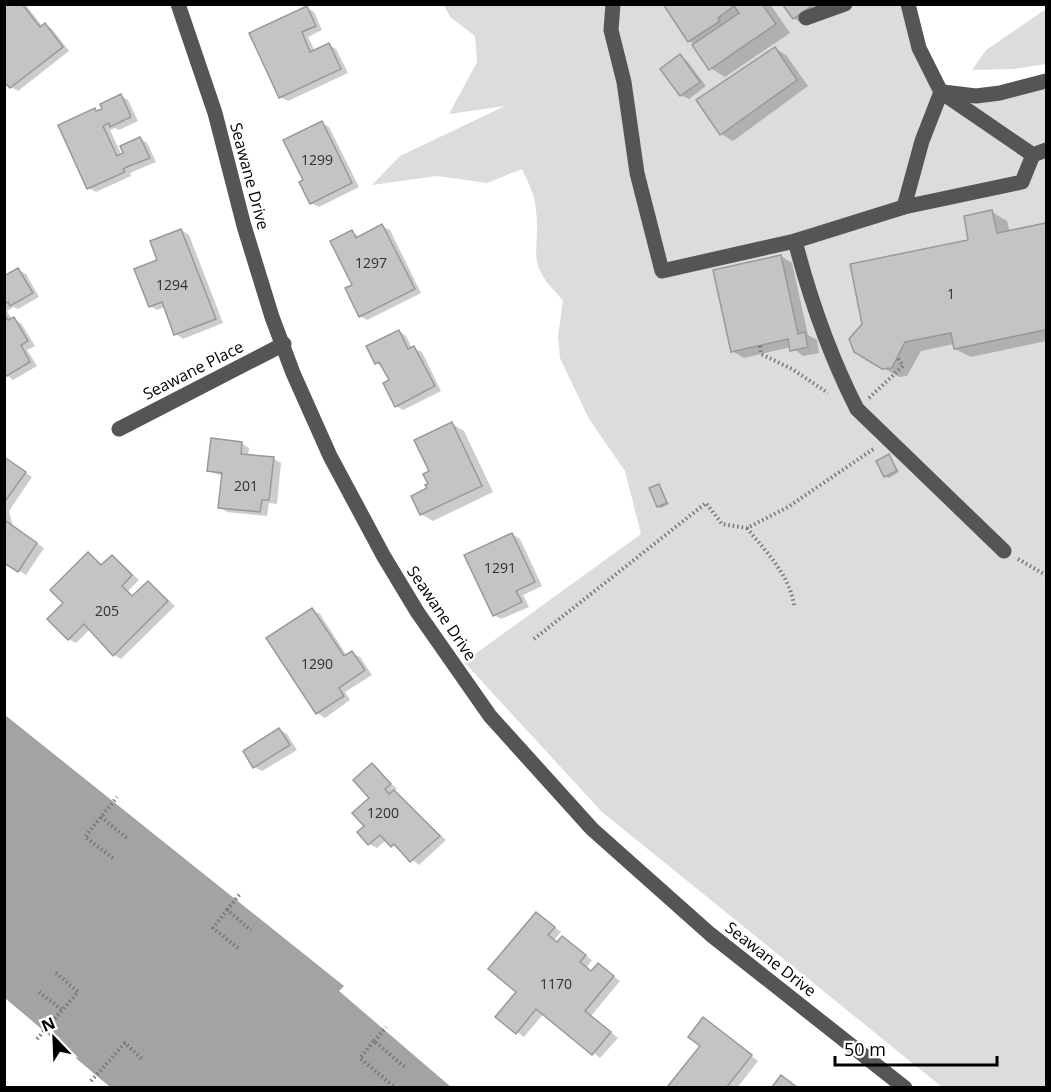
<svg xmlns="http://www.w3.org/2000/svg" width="1051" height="1092" font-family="'Open Sans',sans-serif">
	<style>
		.green { fill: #dcdcdc }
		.water { fill: #a3a3a3 }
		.shadow { fill: #0003 }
		.building { fill: #c4c4c4; stroke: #999; stroke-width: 1.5 }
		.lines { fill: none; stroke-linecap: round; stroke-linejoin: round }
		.path { stroke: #777; stroke-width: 4; stroke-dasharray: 1.5 3; stroke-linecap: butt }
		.minor { stroke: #555; stroke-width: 15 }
		.labels { text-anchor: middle; stroke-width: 5; stroke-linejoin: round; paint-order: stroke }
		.number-label { font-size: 14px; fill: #313131 }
		.street-label { font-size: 16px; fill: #000; stroke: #fff }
	</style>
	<rect width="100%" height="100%" fill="#fff"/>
	<!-- green -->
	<g class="green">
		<path d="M444 5H912L932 83 959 94 1046 79V1087H942L602 812 464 662 641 534 625 471 589 419 560 358 558 336 563 300C523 259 541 258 536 210 535 195 528 182 522 169L487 183 437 176 372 185 400 156 505 106 449 114 477 62 475 36 450 17Z"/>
		<polygon points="1046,9 1046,64 1014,69 972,70 986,50"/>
	</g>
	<!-- water -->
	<polygon class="water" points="5,715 344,986 339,991 451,1087 110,1087 5,998"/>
	<!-- shadow -->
	<g class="shadow">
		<polygon points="4,4 25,4 42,26 45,25 52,29 69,51 18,91 11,87"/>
		<polygon points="665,4 770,4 790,33 725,77 710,68 695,44 689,41"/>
		<polygon points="784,4 816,4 820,10 801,23 794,18"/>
		<polygon points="307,8 314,12 322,30 308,37 315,51 329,45 336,49 348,73 288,101 280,97"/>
		<polygon points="775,48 786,55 808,86 733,141 721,134 698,101"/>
		<polygon points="680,56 687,61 706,86 689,99 681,95"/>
		<polygon points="121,96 128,100 138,121 119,130 115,128 110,130 122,156 140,138 147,143 156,162 137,170 130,173 131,176 96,192 89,188 95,109 99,112"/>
		<polygon points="322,123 329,127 359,187 319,207 311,203 305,180"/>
		<polygon points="992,212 1007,221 1010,232 1046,224 1046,341 971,357 955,349 954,344 921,351 907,376 899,377 855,351 970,241"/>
		<polygon points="382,226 390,230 421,293 367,320 360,316 354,286 352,232 360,237"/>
		<polygon points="181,230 189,235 223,323 183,339 176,334 165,307 157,310 150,306 159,261"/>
		<polygon points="781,256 792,263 808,335 817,340 819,353 803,356 791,347 744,358 732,351"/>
		<polygon points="18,270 26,274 39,297 18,309 14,307 7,311 12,320 21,323 35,346 27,350 37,366 13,380 4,373 4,278"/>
		<polygon points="399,331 406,336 412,348 422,352 441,391 403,410 396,406 391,381 384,368 376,363"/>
		<polygon points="452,424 464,431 493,492 433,521 421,514 431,472"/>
		<polygon points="241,443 249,448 248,456 274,459 281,463 277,504 269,503 267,516 227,512 219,507 223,476 209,471"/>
		<polygon points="889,456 899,472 889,478 885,476"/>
		<polygon points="4,458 32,477 9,511 13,527 44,548 26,575 4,561"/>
		<polygon points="658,485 669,504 661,508 658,506"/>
		<polygon points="512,534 520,539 542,586 523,595 529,607 501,619 494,615"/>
		<polygon points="88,554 103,565 112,557 119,561 139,580 128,591 134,597 148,582 175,606 121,659 114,655 90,629 76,643 68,639 65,603"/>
		<polygon points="312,610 320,614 347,656 352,653 360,657 372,675 345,692 350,700 325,718 317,713 268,638"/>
		<polygon points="279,730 287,734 297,750 262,771 254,767"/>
		<polygon points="372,765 397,789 394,792 446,840 419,865 386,840 377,848 369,844 366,826"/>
		<polygon points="537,914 561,932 554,940 558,943 562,938 592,960 587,967 592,972 598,965 620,981 591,1016 618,1038 600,1058 544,1013 524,1037 497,1016 518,992"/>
		<polygon points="711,1024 758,1061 737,1088 673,1088 702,1046"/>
	</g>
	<!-- building -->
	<g class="building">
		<polygon points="4,4 22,4 40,27 45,23 63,47 10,88 4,82"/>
		<polygon points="663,4 762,4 776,24 709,70 692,45 739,13 734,6 718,18 720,21 688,42"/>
		<polygon points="782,4 813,4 813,5 793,19"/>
		<polygon points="307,6 316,26 302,32 310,52 329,43 341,69 279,98 249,33"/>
		<polygon points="775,47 797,80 720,135 696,100"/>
		<polygon points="680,54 700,82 680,96 660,69"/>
		<polygon points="121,94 131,117 110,127 109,123 103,126 117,156 123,153 120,146 140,137 150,158 129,166 123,169 125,172 87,189 58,125 95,108 96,111 102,109 100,104"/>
		<polygon points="322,121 352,183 310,204 299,182 303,180 283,140"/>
		<polygon points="992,210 997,233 1046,223 1046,337 1045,330 954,349 951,333 905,342 892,368 882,369 854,352 849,339 862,324 850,264 968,240 964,216"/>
		<polygon points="382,224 415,289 359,317 345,288 352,285 330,241 352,230 356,238"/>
		<polygon points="181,229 216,319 174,335 162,302 149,307 134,269 157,260 150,241"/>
		<polygon points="781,255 798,334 805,332 808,347 790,351 788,339 731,352 713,270"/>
		<polygon points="18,268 33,293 10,306 8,302 4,304 4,276"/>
		<polygon points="4,314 8,320 14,317 28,341 21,345 30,362 5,377"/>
		<polygon points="399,330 408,349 414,346 435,386 395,407 383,383 389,380 379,362 375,364 366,346"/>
		<polygon points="452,422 482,486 420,515 411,496 427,488 425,485 428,484 423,474 429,471 414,440"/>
		<polygon points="211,438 242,442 241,454 274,457 269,500 262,500 260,512 218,508 222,473 207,471"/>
		<polygon points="889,454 897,471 884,477 876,461"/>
		<polygon points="4,457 26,472 4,503"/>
		<polygon points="659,484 667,503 657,507 649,488"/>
		<polygon points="4,516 6,521 37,543 18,572 4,563"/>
		<polygon points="512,533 535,582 516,591 522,602 493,616 464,555"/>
		<polygon points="88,552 101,565 112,555 132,575 122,586 132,596 148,581 168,601 113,656 84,624 68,640 47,619 63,603 50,590"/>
		<polygon points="312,608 344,656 352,651 365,670 339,688 344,696 316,714 266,638"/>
		<polygon points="279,728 290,745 253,768 243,751"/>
		<polygon points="372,763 391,784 385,789 389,794 394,790 440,836 410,862 394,844 391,847 380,835 368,845 357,832 364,826 352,813 369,798 353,780"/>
		<polygon points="536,912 555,927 548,935 557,942 562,936 586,955 580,962 591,971 598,963 614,976 585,1011 611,1032 592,1055 536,1009 516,1034 495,1017 516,992 488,969"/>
		<polygon points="703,1017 752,1055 726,1088 670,1088 668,1086 700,1046 688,1037"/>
		<polygon points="781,1075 798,1088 771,1088"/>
	</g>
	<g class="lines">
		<!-- path -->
		<g class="path">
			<polyline points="760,346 761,354 792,369 828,393"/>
			<polyline points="869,398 903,366 897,357"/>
			<path d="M747 528C766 552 789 574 794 605"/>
			<polyline points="1018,559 1046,575"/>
			<polyline points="534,639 706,503 722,524 747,528 788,507 875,448"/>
			<polyline points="4,755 6,756"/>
			<polyline points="101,817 128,839"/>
			<polyline points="113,858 85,837 117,797"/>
			<polyline points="227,910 240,894"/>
			<polyline points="238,948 213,928 227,910 251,930"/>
			<polyline points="39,992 62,1010"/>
			<polyline points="37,1039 78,992 54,971"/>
			<polyline points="374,1041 386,1027"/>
			<polyline points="91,1081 125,1043 143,1060"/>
			<polyline points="393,1086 360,1058 374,1041 405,1067"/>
		</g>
		<!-- minor -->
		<g class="minor">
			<polyline points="178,4 215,113 244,226 272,317 293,373 330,456 383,555 418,613 490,716 592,829 710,934 905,1088"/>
			<polyline points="613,4 611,30 624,82 637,173 662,271 795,241 904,207 1022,182 1033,155 1046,150"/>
			<polyline points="908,4 919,48 941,92 1033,155"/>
			<polyline points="806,18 845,4"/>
			<polyline points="943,92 976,96 1000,93 1046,81"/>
			<polyline points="904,207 922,141 941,92"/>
			<path d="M795 241C810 299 830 356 857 409L1004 551"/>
			<polyline points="119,429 284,344"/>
		</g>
	</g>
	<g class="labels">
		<!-- number labels -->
		<g class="number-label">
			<text x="317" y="165">1299</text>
			<text x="371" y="268">1297</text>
			<text x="172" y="290">1294</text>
			<text x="951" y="299">1</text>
			<text x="246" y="491">201</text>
			<text x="500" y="573">1291</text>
			<text x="107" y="616">205</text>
			<text x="317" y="669">1290</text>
			<text x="383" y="818">1200</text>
			<text x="556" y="989">1170</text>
		</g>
		<!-- street labels -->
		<g class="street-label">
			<text transform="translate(250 176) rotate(75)" y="6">Seawane Drive</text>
			<text transform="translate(193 370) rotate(-27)" y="6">Seawane Place</text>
			<text transform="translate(442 613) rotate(56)" y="6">Seawane Drive</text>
			<text transform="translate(771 959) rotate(38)" y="6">Seawane Drive</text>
		</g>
	</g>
	<!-- border -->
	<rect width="1051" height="1092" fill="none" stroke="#000000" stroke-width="12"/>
	<!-- north arrow -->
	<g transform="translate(54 1038) rotate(337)" stroke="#ffffff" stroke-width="4.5" paint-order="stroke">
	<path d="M0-4.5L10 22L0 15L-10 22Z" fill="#000000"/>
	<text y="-9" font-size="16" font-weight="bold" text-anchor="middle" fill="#000000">N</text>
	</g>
	<!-- scale -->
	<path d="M835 1056v9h162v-9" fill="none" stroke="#000000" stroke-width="3"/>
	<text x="844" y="1056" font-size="18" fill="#000000" stroke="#ffffff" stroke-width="4.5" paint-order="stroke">50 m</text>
</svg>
